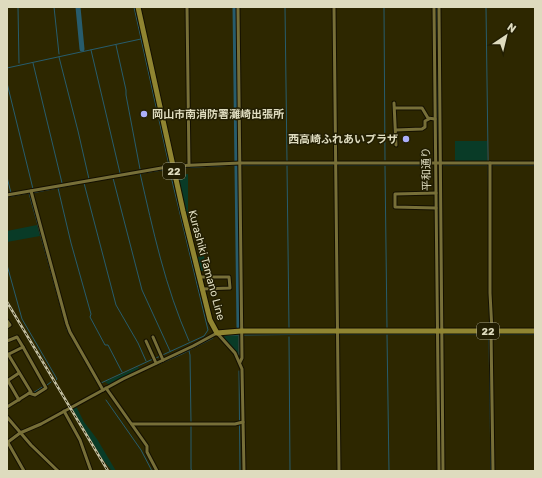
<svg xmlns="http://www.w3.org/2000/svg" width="542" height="478" font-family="Rubik,'Noto Sans JP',sans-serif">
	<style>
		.green { fill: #093b27 }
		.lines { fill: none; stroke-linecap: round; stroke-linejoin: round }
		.stream { stroke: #275c6c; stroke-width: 1 }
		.river { stroke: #275c6c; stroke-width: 5 }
		.minor-casing { stroke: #141000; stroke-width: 5 }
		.primary-casing { stroke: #141000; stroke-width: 7 }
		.minor { stroke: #776f38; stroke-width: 3 }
		.primary { stroke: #908531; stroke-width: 5 }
		.rail-casing { stroke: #c3bfa1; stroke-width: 2.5 }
		.rail { stroke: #221e02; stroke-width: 1; stroke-dasharray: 3; stroke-linecap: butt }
		.poi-dot { fill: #acaffb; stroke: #221e02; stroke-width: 1.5 }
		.labels { text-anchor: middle; stroke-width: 3; stroke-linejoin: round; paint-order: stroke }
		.shield { fill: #221e02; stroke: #a6a286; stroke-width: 1 }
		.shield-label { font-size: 10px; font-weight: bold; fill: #dedbbe }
		.poi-label { font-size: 11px; font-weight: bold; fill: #dedbbe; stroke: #221e02; text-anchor: start }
		.street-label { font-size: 11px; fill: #dedbbe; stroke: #221e02 }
	</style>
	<rect width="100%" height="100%" fill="#2d2700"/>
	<!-- green -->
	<g class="green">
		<rect x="455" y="141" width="32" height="20"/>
		<polygon points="188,174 188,218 187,218 177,175"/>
		<polygon points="37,225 40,236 7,242 7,231"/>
		<polygon points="204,256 207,271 201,271 197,257"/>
		<polygon points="238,335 238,355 222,337 226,336"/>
		<polygon points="138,367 139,369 110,385 105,382"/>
		<polygon points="76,406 84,422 97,439 116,471 112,471 103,460 72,409"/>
	</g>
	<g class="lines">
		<!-- stream -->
		<g class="stream">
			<polyline points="18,7 19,63"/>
			<polyline points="54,7 59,54"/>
			<polyline points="134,7 169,165"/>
			<polyline points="285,7 287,161"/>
			<polyline points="384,7 385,160"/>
			<polyline points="486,7 489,226"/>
			<polyline points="116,45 126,90 126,95 140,169"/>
			<polyline points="91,50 120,173"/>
			<polyline points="59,57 78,131 89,179"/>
			<polyline points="33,63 62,183"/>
			<polyline points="7,68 141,39"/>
			<polyline points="7,83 33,189"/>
			<polyline points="287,165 289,328"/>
			<polyline points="441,165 488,165"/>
			<polyline points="491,165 535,165"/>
			<polyline points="385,166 387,328"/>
			<polyline points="178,168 237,165 426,165"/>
			<path d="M140 173C153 230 165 287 189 341"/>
			<polyline points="137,174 169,169"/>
			<polyline points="7,177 11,193"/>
			<polyline points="113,178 142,290 170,351"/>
			<polyline points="84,183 116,305 138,343 146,361"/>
			<polyline points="58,188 71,243 91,314 90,317 105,345 108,345 122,372"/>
			<polyline points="29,193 67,330 97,383"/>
			<polyline points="32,193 84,183"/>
			<polyline points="7,197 29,193"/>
			<polyline points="7,265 22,319 57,379 56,380"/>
			<polyline points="489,302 490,328"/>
			<polyline points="239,334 239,355"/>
			<polyline points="340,334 436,334"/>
			<polyline points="387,334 389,471"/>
			<polyline points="444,334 535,334"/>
			<polyline points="223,335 238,335"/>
			<polyline points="244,335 336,334"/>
			<polyline points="289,337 290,471"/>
			<polyline points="489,338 491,471"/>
			<polyline points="189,351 190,355 191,422"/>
			<polyline points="156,358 204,336 208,330 169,168"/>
			<polyline points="159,364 182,354 213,338"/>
			<polyline points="239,371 240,471"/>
			<polyline points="101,383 153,359"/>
			<polyline points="47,385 51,382"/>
			<polyline points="33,393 44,386"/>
			<polyline points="106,400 141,450 152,471"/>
			<polyline points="7,409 13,405"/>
			<polyline points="191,425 191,469 192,471"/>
		</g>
		<!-- river -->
		<g class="river">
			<polyline points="78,7 82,49"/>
			<polyline points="235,7 239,327"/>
			<polyline points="436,7 441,471"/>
		</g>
		<defs>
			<g id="minor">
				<polyline points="187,7 189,165"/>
				<polyline points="238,7 242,358 240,362"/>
				<polyline points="334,7 339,471"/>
				<polyline points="434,7 439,471"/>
				<polyline points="439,7 443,471"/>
				<polyline points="394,103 396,145"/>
				<polyline points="395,108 422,108 428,118 435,119"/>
				<polyline points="396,130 422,129 425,127 425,121 429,119"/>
				<polyline points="490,163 490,293 492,331"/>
				<polyline points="31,191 67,324 70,332 103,390"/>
				<polyline points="436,193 395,194 395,207 436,208"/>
				<polyline points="7,195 173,166 240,163 535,163"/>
				<polyline points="199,277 229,277 230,288 202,289"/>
				<polyline points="7,321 10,325 7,327"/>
				<polyline points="491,331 493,471"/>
				<polyline points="153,337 163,360"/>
				<polyline points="7,341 17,337 23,347"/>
				<polyline points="146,341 156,363"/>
				<polyline points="7,355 23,347 46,388 35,395 29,393"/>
				<polyline points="7,381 19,373"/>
				<polyline points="8,381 19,400"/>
				<polyline points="106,388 147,446 147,452 157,471"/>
				<polyline points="7,407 31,392 8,354"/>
				<polyline points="64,411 80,440 91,471"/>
				<polyline points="7,417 31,445 58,471"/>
				<polyline points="132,424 235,424 243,422"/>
				<polyline points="7,441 24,471"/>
				<polyline points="8,442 20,433 41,424 123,379 193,346 217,333 235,353 242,369 244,471"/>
			</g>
			<polyline id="primary" points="138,7 183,211 210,320 217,333 241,331 535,331"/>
		</defs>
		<!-- minor casing -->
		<use href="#minor" class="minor-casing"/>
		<!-- primary casing -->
		<use href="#primary" class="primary-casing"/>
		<!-- minor -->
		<use href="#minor" class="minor"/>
		<!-- primary -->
		<use href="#primary" class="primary"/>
		<defs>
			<polyline id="rail" points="7,302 108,471"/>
		</defs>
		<!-- rail casing -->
		<use href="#rail" class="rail-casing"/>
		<!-- rail -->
		<use href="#rail" class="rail"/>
	</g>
	<!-- markers -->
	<g class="poi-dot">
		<circle cx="144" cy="114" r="4"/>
		<circle cx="406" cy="139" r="4"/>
	</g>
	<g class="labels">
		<!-- shield labels -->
		<g class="shield">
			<rect x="163" y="163" width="22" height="16" rx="3"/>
			<rect x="477" y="323" width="22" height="16" rx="3"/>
		</g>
		<g class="shield-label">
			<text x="174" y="175">22</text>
			<text x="488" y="335">22</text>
		</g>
		<!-- poi labels -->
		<g class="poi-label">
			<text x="152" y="118">岡山市南消防署灘崎出張所</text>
			<text x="398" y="143" text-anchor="end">西高崎ふれあいプラザ</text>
		</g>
		<!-- street labels -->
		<g class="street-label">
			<text transform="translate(426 169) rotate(-91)" y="4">平和通り</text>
			<text transform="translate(207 265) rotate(75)" y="4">Kurashiki Tamano Line</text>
		</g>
	</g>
	<!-- border -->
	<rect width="542" height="478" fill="none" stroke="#dedbbe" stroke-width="16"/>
	<!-- north arrow -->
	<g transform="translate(506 36) rotate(35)" stroke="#221e02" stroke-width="3" paint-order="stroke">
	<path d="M0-3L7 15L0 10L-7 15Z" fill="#dedbbe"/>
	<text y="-6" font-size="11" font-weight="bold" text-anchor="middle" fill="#dedbbe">N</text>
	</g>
</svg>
